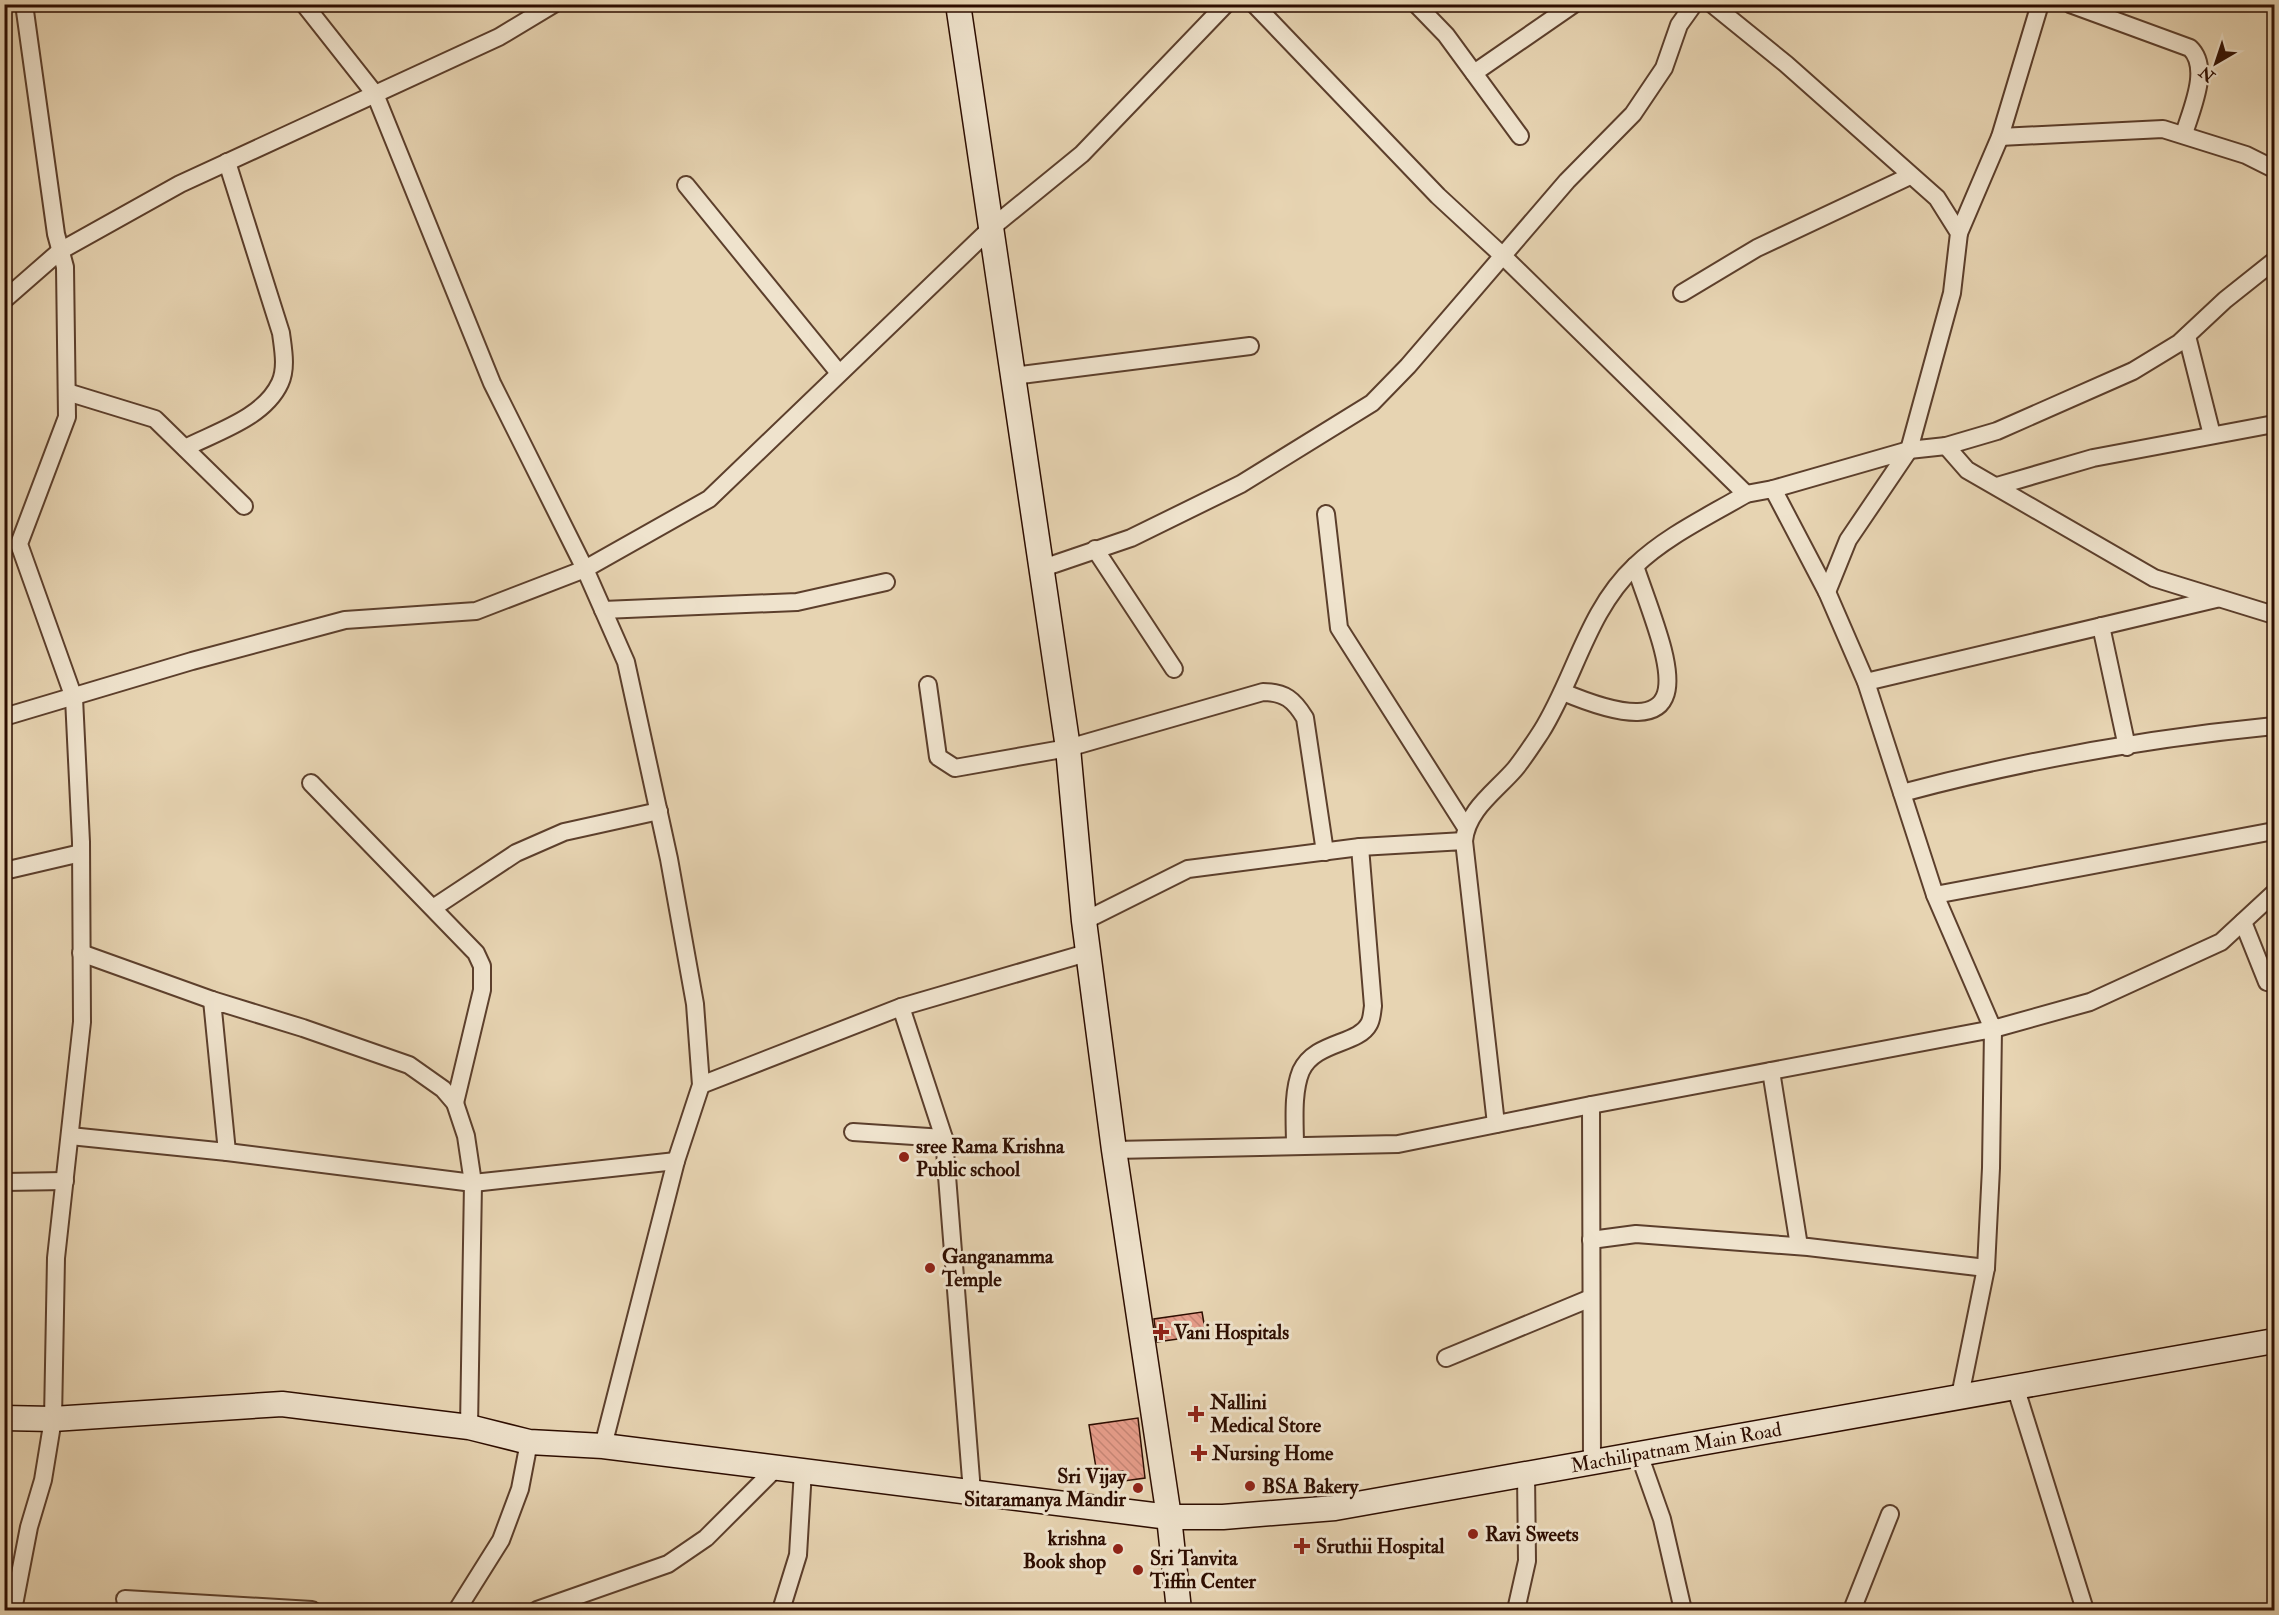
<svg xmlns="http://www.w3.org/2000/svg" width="2279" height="1615" font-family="'IM FELL Double Pica',serif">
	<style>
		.building { fill: url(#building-back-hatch); stroke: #2d0d00; stroke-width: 1.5 }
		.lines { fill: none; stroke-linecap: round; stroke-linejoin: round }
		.street-casing { stroke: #5c3f2c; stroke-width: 20 }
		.secondary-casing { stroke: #2d0d00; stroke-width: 27 }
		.street { stroke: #efe3cd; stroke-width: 16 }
		.secondary { stroke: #efe3cd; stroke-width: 24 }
		.poi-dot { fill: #8f2418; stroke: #efe3cd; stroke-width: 2 }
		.labels { text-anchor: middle; stroke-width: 6; stroke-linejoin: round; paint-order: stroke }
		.poi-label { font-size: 20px; font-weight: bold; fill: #2d0d00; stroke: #efe3cd; text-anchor: start }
		.street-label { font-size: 20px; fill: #2d0d00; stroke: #efe3cd }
	</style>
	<defs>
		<pattern id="building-back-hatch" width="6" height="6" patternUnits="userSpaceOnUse" patternTransform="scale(1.5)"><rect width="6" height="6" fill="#e59c89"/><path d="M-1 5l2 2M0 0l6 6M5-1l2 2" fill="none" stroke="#c58574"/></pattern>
	</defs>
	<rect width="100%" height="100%" fill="#e7d4b2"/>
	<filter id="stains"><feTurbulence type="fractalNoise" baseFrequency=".00333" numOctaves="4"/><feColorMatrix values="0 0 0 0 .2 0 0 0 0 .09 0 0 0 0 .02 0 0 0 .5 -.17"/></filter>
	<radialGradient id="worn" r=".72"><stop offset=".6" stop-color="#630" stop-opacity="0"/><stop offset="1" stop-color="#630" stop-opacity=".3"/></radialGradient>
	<!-- building -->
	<g class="building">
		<polygon points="1202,1312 1206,1335 1157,1342 1154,1319"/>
		<polygon points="1138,1418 1145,1478 1124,1481 1123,1471 1097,1474 1089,1425"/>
	</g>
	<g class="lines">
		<defs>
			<g id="street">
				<path d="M1254 4 1438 196 1503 256 1746 494C1709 516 1666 536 1635 566 1587 611 1575 678 1541 732 1533 744 1524 758 1515 769 1495 792 1467 810 1464 841"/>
				<polyline points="1416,4 1446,35 1520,136"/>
				<polyline points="1712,4 1786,64 1937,198 1959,233 1952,293 1909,450 1946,446 1997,431 2133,371 2179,343 2225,300 2274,261"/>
				<path d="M2070 4 2190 48C2211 68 2191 110 2184 134"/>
				<polyline points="1474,73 1574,4"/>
				<polyline points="2000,137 2163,129 2246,155 2274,169"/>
				<polyline points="686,185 839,373"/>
				<polyline points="1959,233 2000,137 2040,4"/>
				<polyline points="1682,293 1757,248 1910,176"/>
				<polyline points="4,300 60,251 180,184 499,37 554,4"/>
				<polyline points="2187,336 2212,435"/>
				<polyline points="1013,376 1250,346"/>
				<polyline points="67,392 155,419 244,506"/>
				<polyline points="1946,446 1967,470 2154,578 2274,615"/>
				<path d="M185 448C216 432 264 418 280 383 287 368 283 349 281 333L227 162"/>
				<polyline points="1997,486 2093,458 2274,424"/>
				<polyline points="1773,489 1909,450 1848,540 1827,592"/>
				<polyline points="1746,494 1773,489 1827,592 1866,682 1935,895 1993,1029 2090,1002 2221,942 2274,893"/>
				<polyline points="1326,514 1339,628 1465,826"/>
				<polyline points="1095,549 1174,669"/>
				<polyline points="1040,569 1131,538 1241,484 1372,403 1408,366 1567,181 1633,114 1664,68 1679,25 1694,4"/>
				<polyline points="603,610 797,602 886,582"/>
				<polyline points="2101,626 2127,747"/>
				<polyline points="1866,682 2216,599"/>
				<path d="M928 685 938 757 955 768 1068 748 1263 692C1285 692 1294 700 1305 718L1325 852"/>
				<path d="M1563 692C1715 756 1665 654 1635 566"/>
				<polyline points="4,717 192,661 345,620 476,611 585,569 492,383 375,94 304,4"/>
				<polyline points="311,783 476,953 482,966 482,990 455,1103"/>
				<path d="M1902 793C2022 761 2150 738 2274 726"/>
				<polyline points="4,871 81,853"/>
				<polyline points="1935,895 2274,831"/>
				<polyline points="433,908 516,853 564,832 659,811"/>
				<polyline points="1084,921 1188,869 1360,847 1464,841 1496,1124"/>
				<polyline points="2243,922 2267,982 2274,984"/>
				<polyline points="81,953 212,1000"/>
				<polyline points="901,1007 944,1138"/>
				<polyline points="1771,1071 1799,1246"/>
				<polyline points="701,1085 901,1007 1090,952"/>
				<polyline points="1591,1105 1993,1029 1991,1168 1986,1268 1960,1396"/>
				<polyline points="853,1132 944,1138 972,1492"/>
				<polyline points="70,1136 227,1152 473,1183 676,1161"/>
				<path d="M1295 1146C1295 1123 1292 1093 1301 1071 1315 1041 1358 1045 1369 1024 1372 1019 1372 1012 1373 1006L1360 847"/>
				<polyline points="1114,1150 1398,1144 1591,1105 1592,1462"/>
				<polyline points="227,1152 212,1000 303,1028 409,1065 443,1089 455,1103 466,1136 473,1183 469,1427"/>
				<polyline points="4,1182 65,1181"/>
				<polyline points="1591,1240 1636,1234 1808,1247 1986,1268"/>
				<polyline points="1446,1358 1591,1298"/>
				<polyline points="2015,1386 2085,1610"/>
				<polyline points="603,1446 676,1161 701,1085 695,1004 669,859 626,662 585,569 709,499 990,229 1082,154 1226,4"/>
				<polyline points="1639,1454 1662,1519 1683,1610"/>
				<polyline points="125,1599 312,1610"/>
				<polyline points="13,1610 29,1527 43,1480 53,1419 56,1258 82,1022 81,842 74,698 19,544 67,417 65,267 56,234 24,4"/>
				<polyline points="457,1610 501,1540 520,1489 529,1442"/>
				<polyline points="537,1610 668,1564 706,1538 777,1467"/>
				<polyline points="781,1610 798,1555 803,1470"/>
				<polyline points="1516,1610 1527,1561 1526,1474"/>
				<polyline points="1852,1610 1890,1514"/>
			</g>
			<g id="secondary">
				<polyline points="958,4 1068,748 1084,921 1114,1150 1169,1517 1179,1610"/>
				<polyline points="4,1418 53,1419 282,1404 469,1427 529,1442 603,1446 1169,1517 1223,1517 1335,1508 2274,1341"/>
			</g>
		</defs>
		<!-- street casing -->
		<use href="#street" class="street-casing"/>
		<!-- secondary casing -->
		<use href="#secondary" class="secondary-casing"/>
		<!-- street -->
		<use href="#street" class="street"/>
		<!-- secondary -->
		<use href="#secondary" class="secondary"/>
	</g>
	<!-- markers -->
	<g class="poi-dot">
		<circle cx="904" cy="1157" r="6"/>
		<circle cx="930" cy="1268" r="6"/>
		<path d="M1158 1323h6v6h6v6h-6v6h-6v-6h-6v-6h6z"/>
		<path d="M1193 1405h6v6h6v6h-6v6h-6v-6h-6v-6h6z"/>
		<path d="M1196 1444h6v6h6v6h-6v6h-6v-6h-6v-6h6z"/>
		<circle cx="1250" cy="1486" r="6"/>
		<circle cx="1138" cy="1488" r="6"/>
		<circle cx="1473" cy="1534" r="6"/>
		<path d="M1299 1537h6v6h6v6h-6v6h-6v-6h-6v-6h6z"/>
		<circle cx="1118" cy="1549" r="6"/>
		<circle cx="1138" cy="1570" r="6"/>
	</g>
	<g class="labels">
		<!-- poi labels -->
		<g class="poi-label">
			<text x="916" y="1153">sree Rama Krishna<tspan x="916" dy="23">Public school</tspan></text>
			<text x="942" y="1263">Ganganamma<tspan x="942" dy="23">Temple</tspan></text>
			<text x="1174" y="1339">Vani Hospitals</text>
			<text x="1210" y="1409">Nallini<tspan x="1210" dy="23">Medical Store</tspan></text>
			<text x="1212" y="1460">Nursing Home</text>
			<text x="1126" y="1483" text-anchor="end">Sri Vijay<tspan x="1126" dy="23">Sitaramanya Mandir</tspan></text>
			<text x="1262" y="1493">BSA Bakery</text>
			<text x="1485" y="1541">Ravi Sweets</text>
			<text x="1106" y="1545" text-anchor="end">krishna<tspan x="1106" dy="23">Book shop</tspan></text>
			<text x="1316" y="1553">Sruthii Hospital</text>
			<text x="1150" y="1565">Sri Tanvita<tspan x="1150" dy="23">Tiffin Center</tspan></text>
		</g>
		<!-- street labels -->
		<g class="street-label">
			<text transform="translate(1676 1447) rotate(-10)" y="7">Machilipatnam Main Road</text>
		</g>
	</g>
	<!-- margin -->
	<rect width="2279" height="1615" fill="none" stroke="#e7d4b2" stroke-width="24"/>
	<rect x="6" y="6" width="2267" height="1603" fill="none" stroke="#2d0d00" stroke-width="3"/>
	<rect x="12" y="12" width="2255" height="1591" fill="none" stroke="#2d0d00" stroke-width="1.5"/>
	<!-- north arrow -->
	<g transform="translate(2216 63) rotate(219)" stroke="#efe3cd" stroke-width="4.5" paint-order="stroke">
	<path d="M0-4.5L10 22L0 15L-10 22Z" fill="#2d0d00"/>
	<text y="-9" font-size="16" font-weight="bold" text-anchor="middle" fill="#2d0d00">N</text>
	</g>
	<rect width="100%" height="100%" filter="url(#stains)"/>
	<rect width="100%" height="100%" fill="url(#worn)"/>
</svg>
